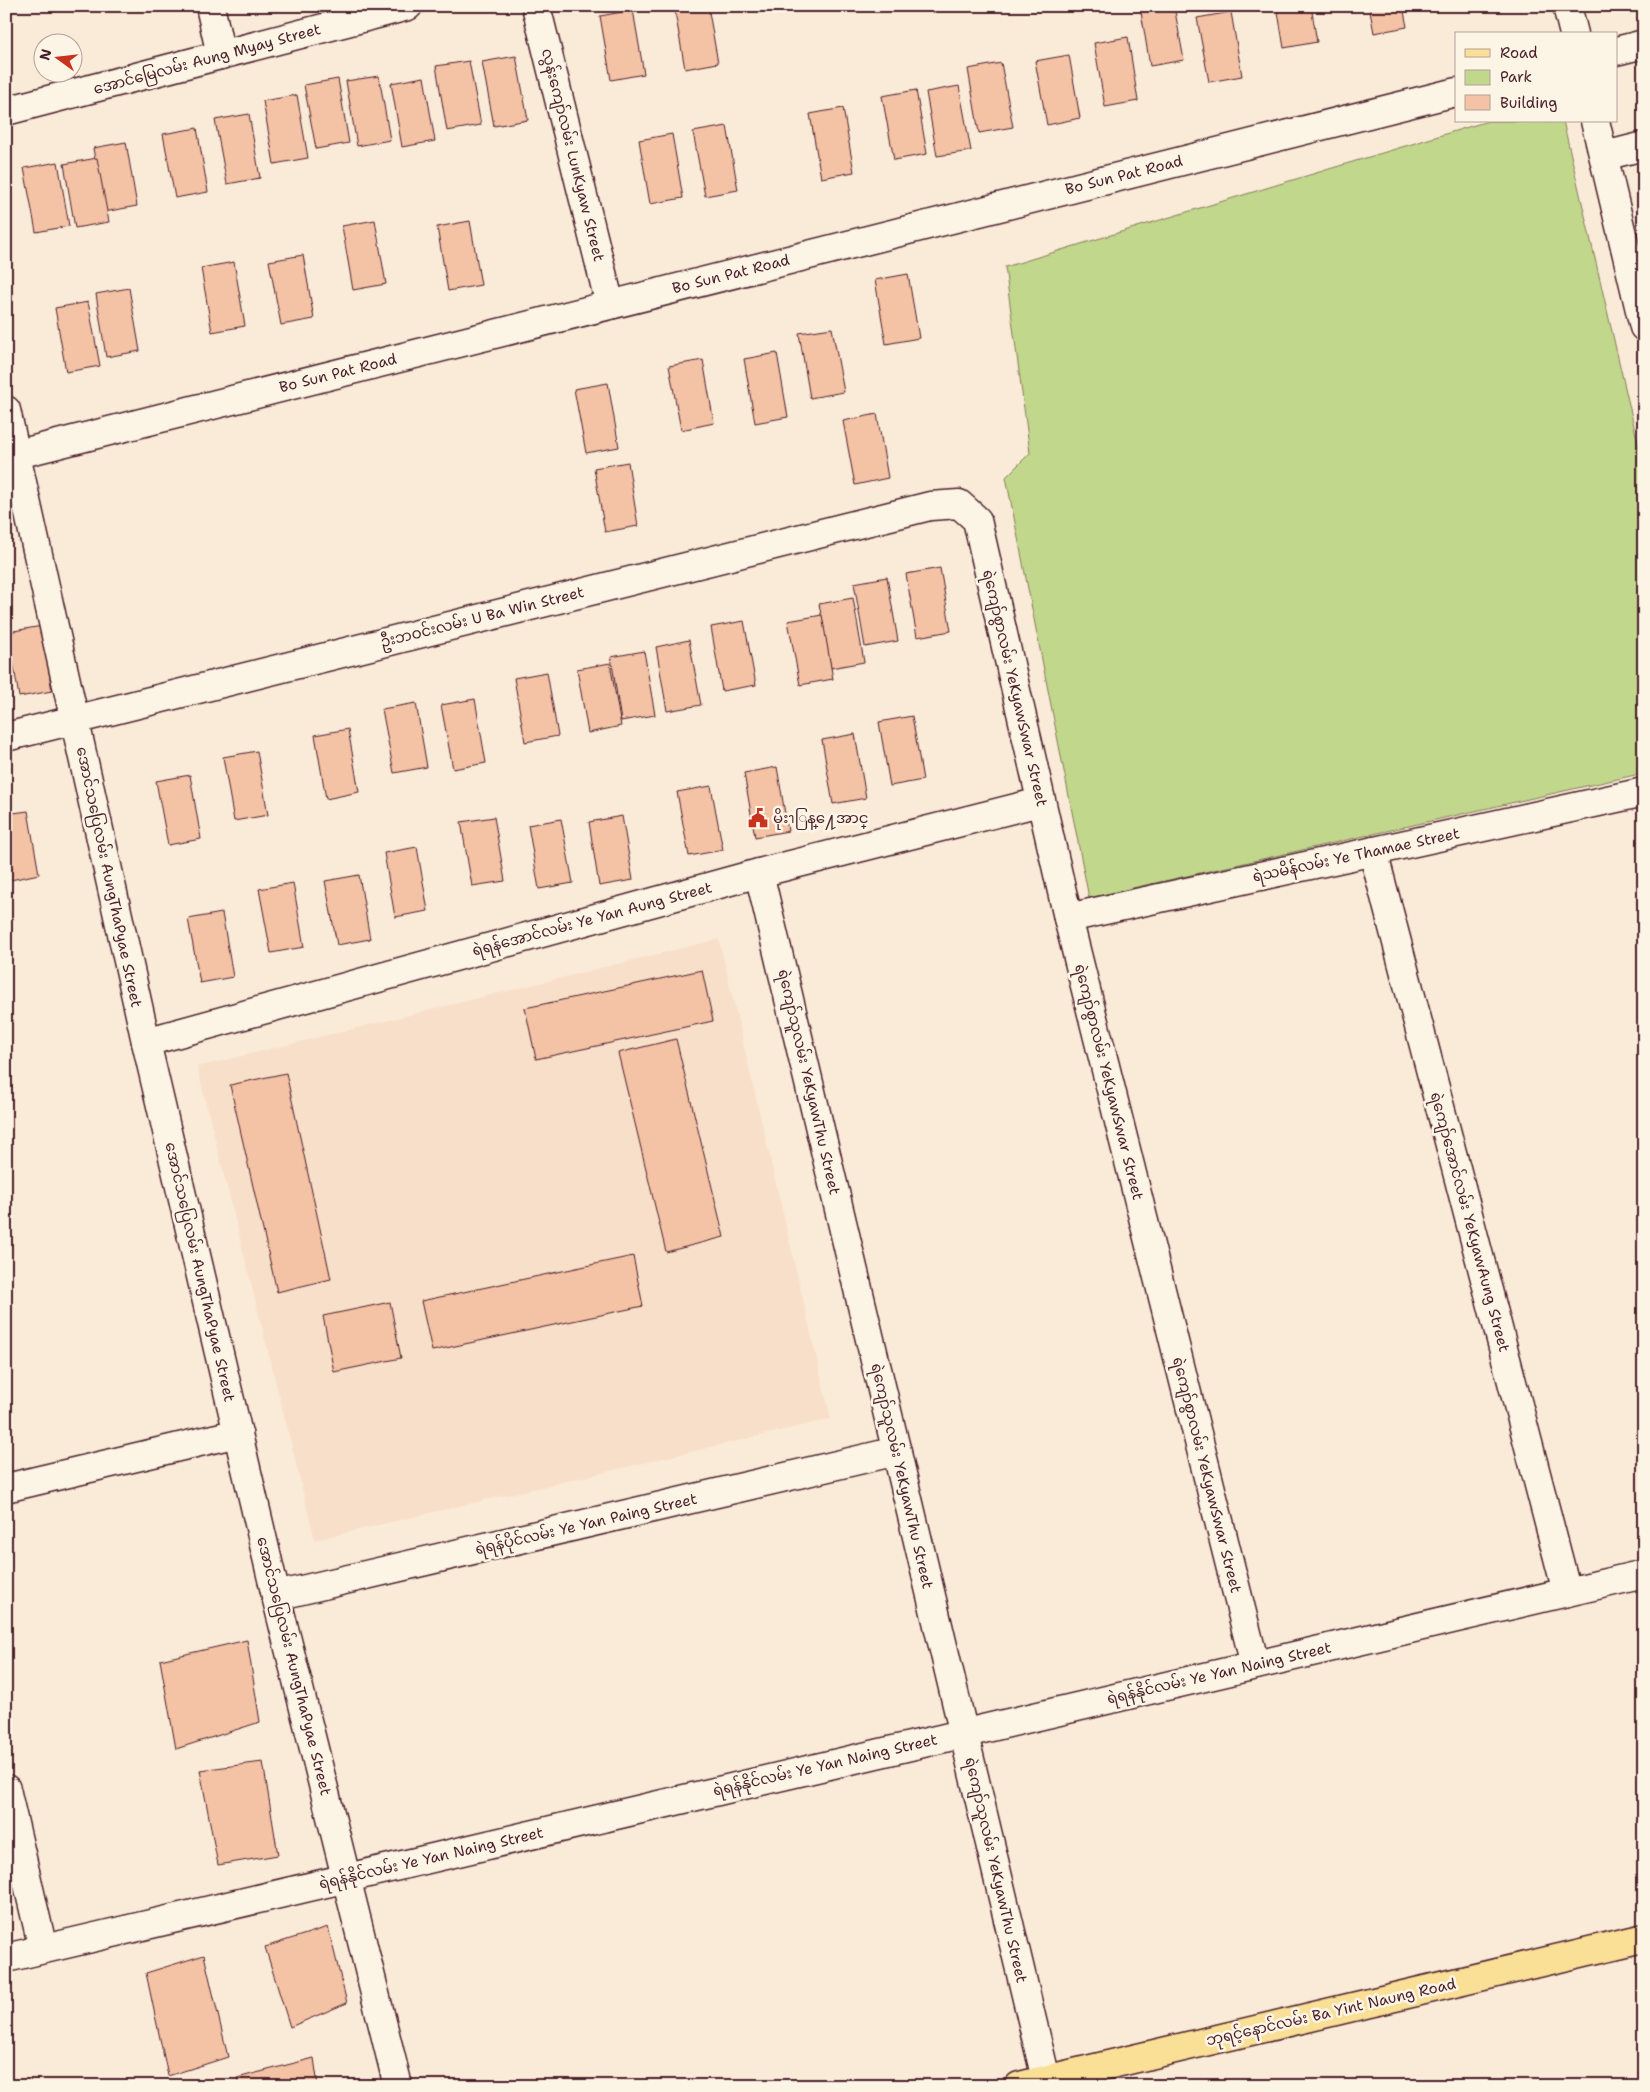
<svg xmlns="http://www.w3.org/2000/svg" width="1650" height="2092" font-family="'Shantell Sans','Noto Sans Myanmar',sans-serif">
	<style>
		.built { fill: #f8dfc9 }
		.green { fill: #c1d78c; stroke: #867b5c }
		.building { fill: #f4c2a5; stroke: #4a1f2b }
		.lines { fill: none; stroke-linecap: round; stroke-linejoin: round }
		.minor-casing { stroke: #4a1f2b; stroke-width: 31 }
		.major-casing { stroke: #4a1f2b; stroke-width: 31 }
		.minor { stroke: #fcf5e5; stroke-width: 28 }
		.major { stroke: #fadf96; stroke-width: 28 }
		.labels { text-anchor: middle; stroke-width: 5; stroke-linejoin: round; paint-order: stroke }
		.street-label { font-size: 15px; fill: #4a1f2b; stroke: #fcf5e5 }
		.poi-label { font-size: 15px; fill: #4a1f2b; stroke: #fcf5e5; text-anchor: start }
	</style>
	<rect width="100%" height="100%" fill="#faebd8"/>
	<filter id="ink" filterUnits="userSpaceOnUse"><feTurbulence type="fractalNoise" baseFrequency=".02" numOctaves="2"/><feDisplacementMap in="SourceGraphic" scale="10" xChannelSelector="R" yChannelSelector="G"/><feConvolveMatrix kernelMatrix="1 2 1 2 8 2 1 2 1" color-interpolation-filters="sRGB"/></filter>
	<g filter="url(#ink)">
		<!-- built -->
		<polygon class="built" points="719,939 831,1419 315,1540 197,1067"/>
		<!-- green -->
		<polygon class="green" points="1488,121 1563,121 1644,469 1644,773 1089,898 1006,477 1030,453 1005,267"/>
		<!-- building -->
		<g class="building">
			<polygon points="674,6 708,6 718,63 685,69"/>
			<polygon points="1140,6 1174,6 1184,60 1150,66"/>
			<polygon points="1277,6 1311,6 1317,42 1284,48"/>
			<polygon points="1369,6 1403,6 1407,27 1374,33"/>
			<polygon points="633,10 644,74 611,80 600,16"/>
			<polygon points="1231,12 1242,76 1209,82 1197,18"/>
			<polygon points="1128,37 1138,101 1105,107 1094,43"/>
			<polygon points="1069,55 1080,118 1047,125 1035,61"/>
			<polygon points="516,56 528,120 494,126 482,62"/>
			<polygon points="469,61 481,125 447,131 436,66"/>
			<polygon points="1001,63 1013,127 979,133 968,69"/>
			<polygon points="379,76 390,140 357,146 346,81"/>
			<polygon points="424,77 435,141 402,147 391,83"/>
			<polygon points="338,79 349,143 316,149 304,85"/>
			<polygon points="959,86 971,151 937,156 926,92"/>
			<polygon points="916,90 927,154 894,160 882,96"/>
			<polygon points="297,95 308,158 274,164 263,101"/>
			<polygon points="843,108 854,172 821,178 810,114"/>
			<polygon points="249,114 260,178 227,184 215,120"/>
			<polygon points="727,126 738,190 705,196 693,132"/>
			<polygon points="197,128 208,192 175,198 163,134"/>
			<polygon points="672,134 683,198 650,204 639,140"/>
			<polygon points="126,142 137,206 104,212 93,148"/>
			<polygon points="97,158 109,222 75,228 64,164"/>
			<polygon points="58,162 69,226 36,232 24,168"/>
			<polygon points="375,220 386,284 353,290 342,226"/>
			<polygon points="470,221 481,285 448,291 437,227"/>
			<polygon points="303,255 314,319 281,325 269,261"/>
			<polygon points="234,262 245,326 212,332 201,268"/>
			<polygon points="908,274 919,338 886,344 875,280"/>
			<polygon points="129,288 140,351 106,357 96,294"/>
			<polygon points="88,302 100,366 66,372 55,308"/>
			<polygon points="832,328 844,392 810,398 799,333"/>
			<polygon points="777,353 788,417 755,423 744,359"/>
			<polygon points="703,360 714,423 681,430 669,366"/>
			<polygon points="608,383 619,447 586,453 574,389"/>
			<polygon points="877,414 888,478 855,485 843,421"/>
			<polygon points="628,462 638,526 605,532 594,468"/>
			<polygon points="940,568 951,631 917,637 906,574"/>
			<polygon points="887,577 898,641 865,647 854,583"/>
			<polygon points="853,598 864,662 831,668 819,604"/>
			<polygon points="822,615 833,679 800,685 788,621"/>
			<polygon points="744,621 756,685 722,691 711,627"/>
			<polygon points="42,626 52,691 19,697 8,632"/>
			<polygon points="689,640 701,705 667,711 656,647"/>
			<polygon points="644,651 655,715 621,721 611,657"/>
			<polygon points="610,663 621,726 588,733 577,669"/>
			<polygon points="547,672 558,736 525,742 514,678"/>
			<polygon points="475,699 486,763 453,769 441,705"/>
			<polygon points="416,703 427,767 394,773 382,709"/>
			<polygon points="912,716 923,780 890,786 879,722"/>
			<polygon points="348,729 359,792 326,799 315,735"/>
			<polygon points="855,734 866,798 833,804 822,740"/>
			<polygon points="257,751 268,815 234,821 223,757"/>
			<polygon points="777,767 788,831 755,837 744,773"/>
			<polygon points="190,775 201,839 168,845 156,781"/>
			<polygon points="711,786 723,850 689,856 677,792"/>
			<polygon points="28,811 39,874 6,881 6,814"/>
			<polygon points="622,816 633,880 599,886 589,822"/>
			<polygon points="494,817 505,881 472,886 461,822"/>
			<polygon points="561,819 573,883 539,889 528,825"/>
			<polygon points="417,847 428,911 395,917 384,853"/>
			<polygon points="359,875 370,939 337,945 325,881"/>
			<polygon points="293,883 304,947 271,953 259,889"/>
			<polygon points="222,913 233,977 200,983 188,919"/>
			<polygon points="702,970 713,1021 536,1059 525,1008"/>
			<polygon points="676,1039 724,1237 666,1252 618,1053"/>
			<polygon points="286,1073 331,1279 277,1292 230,1085"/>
			<polygon points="633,1256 643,1306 432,1351 421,1301"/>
			<polygon points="390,1302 401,1358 334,1372 323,1316"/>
			<polygon points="247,1640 260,1722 176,1749 160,1660"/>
			<polygon points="263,1762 278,1855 218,1865 200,1770"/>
			<polygon points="328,1927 347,2003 290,2027 265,1947"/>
			<polygon points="204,1955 228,2057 168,2076 146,1973"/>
			<polygon points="314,2058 318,2086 239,2086 237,2078"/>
		</g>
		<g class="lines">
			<defs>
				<g id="minor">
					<polyline points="210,6 221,55"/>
					<polyline points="536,6 610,305"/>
					<polyline points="1567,6 1574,34"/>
					<polyline points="1616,51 1644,44"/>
					<polyline points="6,111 408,6"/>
					<polyline points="1595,121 1644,327"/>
					<polyline points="1604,156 1644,146"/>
					<polyline points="6,410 146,1042 276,1596 398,2086"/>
					<polyline points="6,457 1456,92"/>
					<polyline points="6,737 930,506 959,504 977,520 1068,918 1255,1665"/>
					<polyline points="1373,851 1567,1592"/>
					<polyline points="759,873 1046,2079"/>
					<polyline points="1068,918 1644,792"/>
					<polyline points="146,1042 759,873 1040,802"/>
					<polyline points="6,1488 238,1433"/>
					<polyline points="276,1596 897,1451"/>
					<polyline points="6,1789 43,1949"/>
					<polyline points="6,1958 1644,1574"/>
				</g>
				<polyline id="major" points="1019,2086 1644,1938"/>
			</defs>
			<!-- minor casing -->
			<use href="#minor" class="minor-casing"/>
			<!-- major casing -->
			<use href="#major" class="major-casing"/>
			<!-- minor -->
			<use href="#minor" class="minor"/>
			<!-- major -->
			<use href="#major" class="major"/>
		</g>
	</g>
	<!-- icons -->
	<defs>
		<symbol id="civic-bare" viewBox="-9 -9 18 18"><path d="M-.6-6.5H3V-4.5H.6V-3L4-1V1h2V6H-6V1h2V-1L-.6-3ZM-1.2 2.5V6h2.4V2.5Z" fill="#c8321e" stroke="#fcf5e5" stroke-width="2.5" paint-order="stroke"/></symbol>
	</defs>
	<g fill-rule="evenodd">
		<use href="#civic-bare" x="744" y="804" width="28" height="28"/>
	</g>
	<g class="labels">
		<!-- street labels -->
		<g class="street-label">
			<text transform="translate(207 59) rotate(-15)" y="5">အောင်မြေလမ်း Aung Myay Street</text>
			<text transform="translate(573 155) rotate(76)" y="5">လွန်းကျော်လမ်း LunKyaw Street</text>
			<text transform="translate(1124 175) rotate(-14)" y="5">Bo Sun Pat Road</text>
			<text transform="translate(731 274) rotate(-14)" y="5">Bo Sun Pat Road</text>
			<text transform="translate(338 373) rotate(-14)" y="5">Bo Sun Pat Road</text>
			<text transform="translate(482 617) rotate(-14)" y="5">ဦးဘဝင်းလမ်း U Ba Win Street</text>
			<text transform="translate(1015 688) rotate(77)" y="5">ရဲကျော်စွာလမ်း YeKyawSwar Street</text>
			<text transform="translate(1356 855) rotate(-12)" y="5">ရဲသမိန်လမ်း Ye Thamae Street</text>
			<text transform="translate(109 877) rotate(78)" y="5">အောင်သပြေလမ်း AungThaPyae Street</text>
			<text transform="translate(592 919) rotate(-15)" y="5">ရဲရန်အောင်လမ်း Ye Yan Aung Street</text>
			<text transform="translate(809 1082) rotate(77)" y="5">ရဲကျော်သူလမ်း YeKyawThu Street</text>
			<text transform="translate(1109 1082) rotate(76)" y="5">ရဲကျော်စွာလမ်း YeKyawSwar Street</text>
			<text transform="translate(1470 1222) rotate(75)" y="5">ရဲကျော်အောင်လမ်း YeKyawAung Street</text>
			<text transform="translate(200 1272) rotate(77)" y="5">အောင်သပြေလမ်း AungThaPyae Street</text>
			<text transform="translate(1207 1475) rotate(76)" y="5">ရဲကျော်စွာလမ်း YeKyawSwar Street</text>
			<text transform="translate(902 1476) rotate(77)" y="5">ရဲကျော်သူလမ်း YeKyawThu Street</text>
			<text transform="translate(586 1524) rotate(-13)" y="5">ရဲရန်ပိုင်လမ်း Ye Yan Paing Street</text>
			<text transform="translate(294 1666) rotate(76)" y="5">အောင်သပြေလမ်း AungThaPyae Street</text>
			<text transform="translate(1219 1673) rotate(-13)" y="5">ရဲရန်နိုင်လမ်း Ye Yan Naing Street</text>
			<text transform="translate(825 1765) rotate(-13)" y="5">ရဲရန်နိုင်လမ်း Ye Yan Naing Street</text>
			<text transform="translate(431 1858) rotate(-13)" y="5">ရဲရန်နိုင်လမ်း Ye Yan Naing Street</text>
			<text transform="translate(996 1870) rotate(77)" y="5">ရဲကျော်သူလမ်း YeKyawThu Street</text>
			<text transform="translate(1331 2012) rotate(-13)" y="5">ဘုရင့်နောင်လမ်း Ba Yint Naung Road</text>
		</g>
		<!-- poi labels -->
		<g class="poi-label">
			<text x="773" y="823">မိုးၫြန္႔ေအာင္</text>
		</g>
	</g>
	<!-- margin -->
	<rect width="1650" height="2092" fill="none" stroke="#fcf5e5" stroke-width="25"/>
	<rect x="12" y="12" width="1625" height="2067" fill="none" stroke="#4a1f2b" stroke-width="2" filter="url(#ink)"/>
	<!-- legend -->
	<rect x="1455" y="32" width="162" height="90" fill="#fcf5e5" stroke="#b59f9b"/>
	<rect x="1465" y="49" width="25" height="8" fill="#fadf96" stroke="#b59f9b"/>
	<text x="1500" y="58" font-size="15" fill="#4a1f2b">Road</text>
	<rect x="1465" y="70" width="25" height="15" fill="#c1d78c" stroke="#b59f9b"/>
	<text x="1500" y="82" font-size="15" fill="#4a1f2b">Park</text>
	<rect x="1465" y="95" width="25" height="15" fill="#f4c2a5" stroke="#b59f9b"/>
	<text x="1500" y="108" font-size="15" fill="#4a1f2b">Building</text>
	<!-- north arrow -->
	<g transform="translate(58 58) rotate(285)"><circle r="24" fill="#fcf5e5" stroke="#b59f9b"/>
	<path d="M0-4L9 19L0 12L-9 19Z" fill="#c8321e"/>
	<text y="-8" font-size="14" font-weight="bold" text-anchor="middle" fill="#4a1f2b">N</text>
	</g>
</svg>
